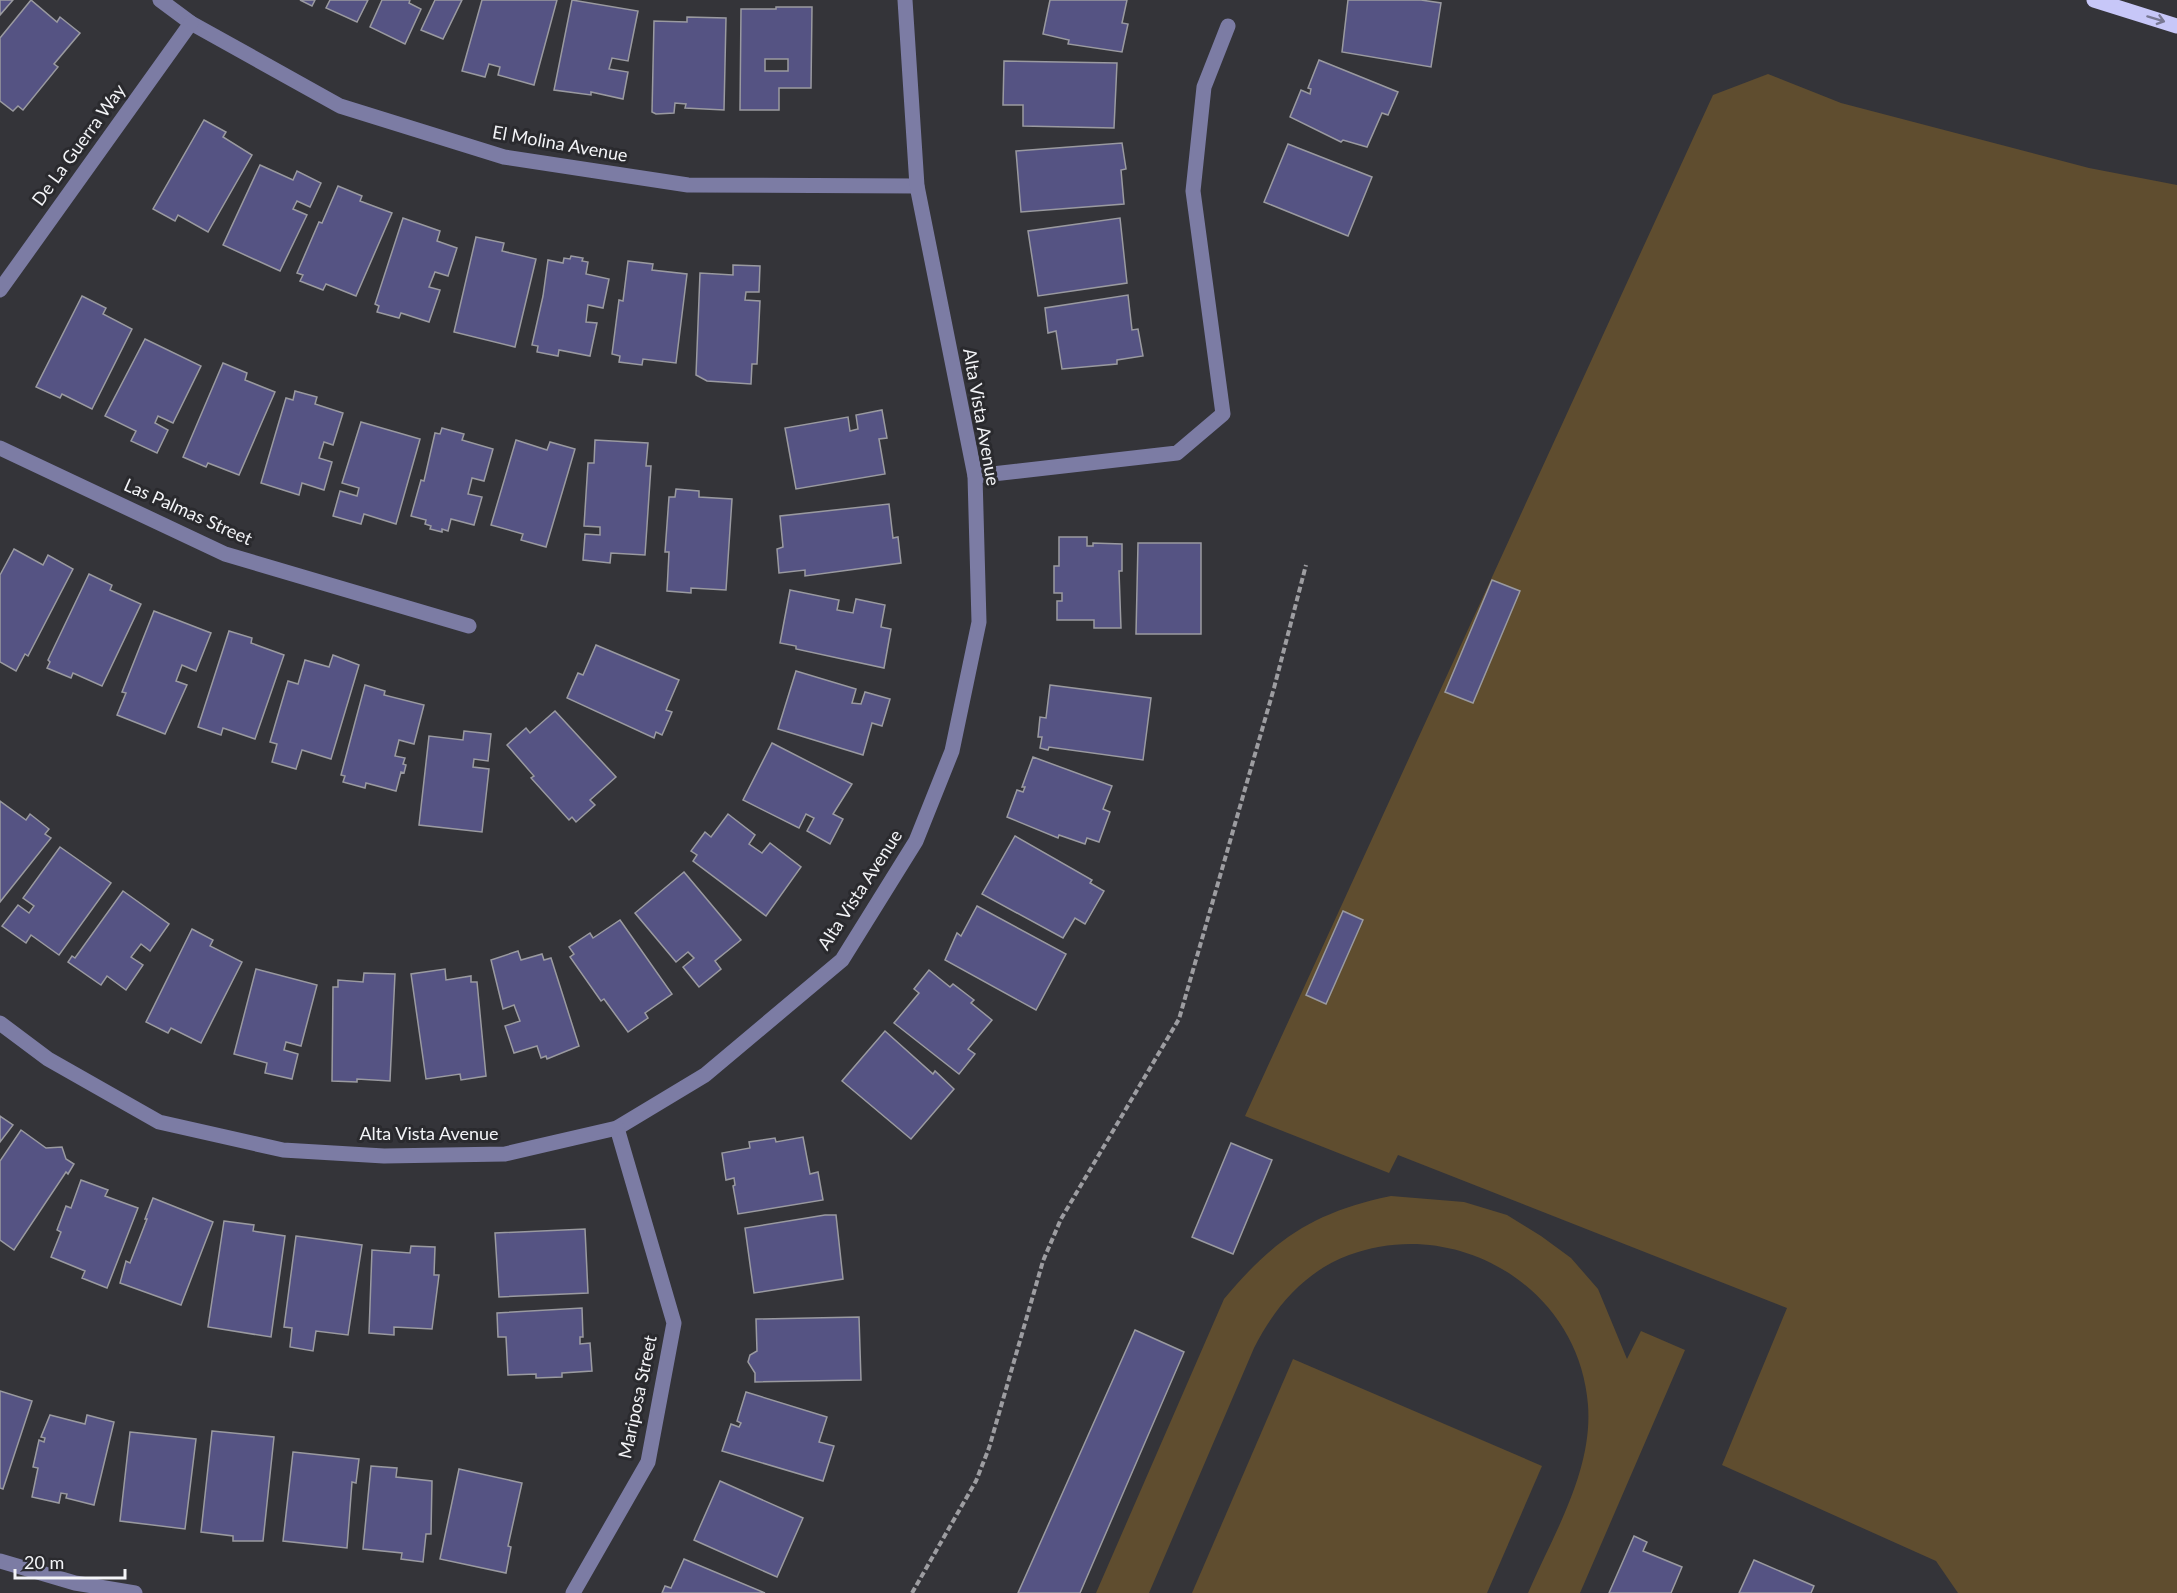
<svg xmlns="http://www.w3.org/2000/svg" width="2177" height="1593" font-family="Lato,sans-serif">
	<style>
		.green { fill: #5f4d2f }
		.building { fill: #555383; stroke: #9a9aa0; stroke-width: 1.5; fill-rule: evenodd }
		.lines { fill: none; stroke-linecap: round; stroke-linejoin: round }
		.path { stroke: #9d9da1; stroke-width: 4; stroke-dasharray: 6 3; stroke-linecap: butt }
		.minor { stroke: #7c7ca4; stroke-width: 15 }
		.major { stroke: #c7c7f8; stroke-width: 15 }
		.oneway { stroke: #787893 }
		.labels { text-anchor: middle; stroke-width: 6; stroke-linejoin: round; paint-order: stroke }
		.street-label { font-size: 18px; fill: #f3f4f7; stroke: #2a2a2e }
	</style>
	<rect width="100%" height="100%" fill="#343439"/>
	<!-- green -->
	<g class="green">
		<polygon points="1768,74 1841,103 2089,168 2177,185 2177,1593 1958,1593 1936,1561 1722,1465 1787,1308 1398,1155 1389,1173 1245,1116 1713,95"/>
		<path d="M1391 1196 1464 1202 1507 1215 1541 1236 1571 1258 1598 1289 1627 1359 1641 1331 1685 1350 1580 1593H1528C1553 1535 1593 1471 1588 1405 1579 1288 1457 1215 1349 1255 1305 1271 1274 1308 1254 1348L1149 1593H1096L1224 1299C1274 1239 1314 1212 1391 1196Z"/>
		<polygon points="1293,1359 1542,1466 1487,1593 1192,1593"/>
	</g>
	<!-- building -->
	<g class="building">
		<polygon points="0,0 13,0 0,15"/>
		<polygon points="31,0 57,22 60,17 80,33 54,64 58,67 23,110 18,106 13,111 0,101 0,38"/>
		<polygon points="300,0 315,0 312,6"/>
		<polygon points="330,0 329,0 368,0 357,22 326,8"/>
		<polygon points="382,0 410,0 409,3 421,9 405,44 370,27"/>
		<polygon points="435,0 462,0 443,39 421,30"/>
		<polygon points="482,0 557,0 534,85 498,75 500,67 489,64 485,77 462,71"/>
		<polygon points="572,0 638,11 628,61 612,58 609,69 628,72 623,99 591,92 591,95 554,90"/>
		<polygon points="1050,0 1127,0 1122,23 1128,24 1122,52 1068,44 1069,40 1043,34"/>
		<polygon points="1348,0 1421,0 1441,3 1431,67 1342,52"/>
		<path d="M776 7H812L811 88H779V110H740L741 9H776ZM765 59H788V71H765Z"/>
		<polygon points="687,17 726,18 724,110 685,108 686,104 675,103 674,113 656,114 652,112 654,21 687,22"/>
		<polygon points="1319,60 1398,92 1388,115 1382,113 1367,147 1343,140 1341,142 1290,117 1301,90 1310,94 1311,89 1308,88"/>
		<polygon points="1004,61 1117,63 1114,128 1023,126 1023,105 1003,105"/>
		<polygon points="204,120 226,132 223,137 252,155 208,232 178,215 175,221 153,209"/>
		<polygon points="1122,143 1126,169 1121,170 1124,204 1021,212 1016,151"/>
		<polygon points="1288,144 1372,177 1348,236 1264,202"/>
		<polygon points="260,165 293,180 297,171 321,183 310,207 297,201 293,209 307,215 280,271 223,245"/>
		<polygon points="338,186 362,196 360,201 392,213 356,296 326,284 323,290 300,281 303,275 297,273 319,222 322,223"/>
		<polygon points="403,218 440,231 437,241 457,248 448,276 435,272 429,287 440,290 429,322 401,313 399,318 377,312 379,306 375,304"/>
		<polygon points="1120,218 1127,283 1038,296 1028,231"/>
		<polygon points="476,237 504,243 502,251 536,259 515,347 454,332"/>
		<polygon points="571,256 583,258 582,261 588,262 586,274 609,279 603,308 588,305 586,322 597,323 590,356 559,350 558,356 537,352 538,346 532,345 543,296 548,260 563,263 564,258 570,259"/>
		<polygon points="628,261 653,264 652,270 687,274 676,363 643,359 642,365 619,362 620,356 612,354 619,300 623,301"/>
		<polygon points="733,265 760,266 759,292 746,292 745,300 760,301 757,364 752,364 751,384 707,381 696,375 700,273 733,275"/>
		<polygon points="1128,295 1132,330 1138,329 1143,356 1117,360 1117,364 1062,369 1056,331 1048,333 1045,308"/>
		<polygon points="82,296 106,308 103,314 132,329 92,409 62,394 60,398 36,387"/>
		<polygon points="145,339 201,366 173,423 158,416 155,423 168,430 157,453 131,441 136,431 105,416"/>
		<polygon points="223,363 247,373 245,380 275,392 239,475 208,463 206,467 183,457"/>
		<polygon points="295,391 317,397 315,404 343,413 333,445 324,442 319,458 332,462 324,490 302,483 299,495 261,483 286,398 293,400"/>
		<polygon points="882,410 887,438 879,439 885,474 796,489 785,428 848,417 850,431 858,429 856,415"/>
		<polygon points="361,422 420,439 396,524 364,514 361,524 333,516 340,491 357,496 359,488 342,483"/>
		<polygon points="442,428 464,434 462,440 493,449 484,481 472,478 468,494 482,497 474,525 451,519 448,531 442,529 442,532 430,529 431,526 425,524 426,520 411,516 421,480 424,481 435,433 440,434"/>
		<polygon points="516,440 547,450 550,442 575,449 546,547 521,540 523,534 491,525"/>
		<polygon points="595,440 648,443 646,466 651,466 645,555 611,553 610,563 583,560 585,534 600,535 600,527 584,526 588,463 594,463"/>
		<polygon points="676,489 699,491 699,497 732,499 726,590 691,588 691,593 667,591 669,552 665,552 669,497 675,497"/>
		<polygon points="889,504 893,538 898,537 901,563 805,576 805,570 779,573 777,549 783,547 780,516"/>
		<polygon points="1059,537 1087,537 1087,546 1093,546 1093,543 1122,544 1122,571 1119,571 1121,628 1094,628 1094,620 1057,620 1057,601 1062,601 1062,593 1054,593 1054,566 1059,566"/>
		<polygon points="1138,543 1201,543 1201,634 1136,634"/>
		<polygon points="14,549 43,565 48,555 73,569 28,656 25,654 16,671 0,662 0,575"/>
		<polygon points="89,574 112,585 110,590 141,604 102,686 73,673 71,678 47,668 50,662 48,660"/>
		<polygon points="1492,580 1520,591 1473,703 1445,692"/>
		<polygon points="790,590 839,600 837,610 853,613 856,599 885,605 881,627 891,629 884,668 796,649 796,646 780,643"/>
		<polygon points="154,611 211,633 196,671 182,665 176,681 187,685 165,734 117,715 126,693 122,692"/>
		<polygon points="229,631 252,638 251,643 284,655 255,739 223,728 221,735 198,727"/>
		<polygon points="596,645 679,680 666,710 672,712 662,735 656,732 654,738 567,698 578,673 583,675"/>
		<polygon points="333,655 359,665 331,759 302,750 296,769 272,762 277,744 270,742 288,681 298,684 305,660 329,667"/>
		<polygon points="796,671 856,689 852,703 861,704 865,692 890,699 882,726 872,723 863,755 778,729"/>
		<polygon points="365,685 385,691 384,695 424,705 414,744 399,740 395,756 405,758 403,764 406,765 404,773 401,772 396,791 366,783 365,788 343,782 345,776 341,775"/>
		<polygon points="1050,685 1151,698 1143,760 1049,747 1048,750 1040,748 1042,737 1038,737 1040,717 1046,718"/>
		<polygon points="555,711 616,777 590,800 595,805 576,822 572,817 569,820 531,778 534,776 507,745 526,728 530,733"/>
		<polygon points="464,731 491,734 488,761 474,759 473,767 489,769 482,832 419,825 429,736 463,740"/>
		<polygon points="772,743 852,784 833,814 843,819 830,844 807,831 814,818 806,814 799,828 743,800"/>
		<polygon points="1033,757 1112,786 1103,809 1110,812 1099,842 1087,838 1085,844 1059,835 1058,838 1007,817 1017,790 1023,792 1025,787 1022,787"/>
		<polygon points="0,801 26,820 30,814 49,829 45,834 51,838 0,902"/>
		<polygon points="728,814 755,835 749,844 762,853 770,843 801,867 766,916 693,861 697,855 691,851 705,832 711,837"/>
		<polygon points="1015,836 1092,880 1090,883 1104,891 1085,924 1075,918 1063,938 982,894"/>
		<polygon points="60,847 111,883 59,955 31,935 26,943 2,926 18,905 29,913 34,906 23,898"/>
		<polygon points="684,872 741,940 715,961 721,969 699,987 683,967 694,958 688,952 676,962 635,913"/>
		<polygon points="123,891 169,924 150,951 141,944 131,957 143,965 126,990 107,976 101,985 68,962 72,956 75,958"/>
		<polygon points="977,906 1066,954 1036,1010 945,960 957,933 961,936"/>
		<polygon points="1343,911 1363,920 1326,1004 1306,995"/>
		<polygon points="620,920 672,994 645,1013 648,1018 628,1032 604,999 601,1001 570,957 574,954 569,947 590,933 593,938"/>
		<polygon points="192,929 213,940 210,946 242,962 201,1043 171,1028 168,1033 146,1022"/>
		<polygon points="518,951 521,960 542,954 544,960 551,958 579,1046 547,1059 546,1056 541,1058 537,1046 514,1053 505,1026 520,1021 514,1005 503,1009 491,960"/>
		<polygon points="256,969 317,985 301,1046 286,1042 284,1050 298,1054 292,1079 265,1073 267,1063 234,1054"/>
		<polygon points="445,969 446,980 471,976 471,982 477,982 486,1076 461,1080 460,1074 426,1079 411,974"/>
		<polygon points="929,970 950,987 953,984 974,1000 971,1003 992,1020 968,1049 975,1054 959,1074 894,1023 919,993 914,989"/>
		<polygon points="364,973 395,974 390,1081 357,1079 357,1082 332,1081 333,987 338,987 338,980 363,982"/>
		<polygon points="885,1031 933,1074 935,1071 954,1089 911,1139 842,1081"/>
		<polygon points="0,1116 13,1125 0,1142"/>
		<polygon points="21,1130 46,1148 62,1147 66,1159 74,1164 68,1174 66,1172 14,1250 0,1240 0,1161"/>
		<polygon points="803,1137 810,1174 818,1172 823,1200 738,1214 733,1186 735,1185 734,1178 726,1180 722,1153 750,1148 749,1142 775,1138 776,1142"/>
		<polygon points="1231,1143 1272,1160 1233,1254 1192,1237"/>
		<polygon points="81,1180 108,1190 105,1196 138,1208 107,1288 82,1278 85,1271 51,1257 61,1232 57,1230 66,1206 71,1208"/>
		<polygon points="153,1198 213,1222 181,1305 120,1283 126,1261 130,1263 147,1219 145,1219"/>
		<polygon points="825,1215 836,1215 843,1279 754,1293 745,1228"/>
		<polygon points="224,1221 254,1225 253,1231 285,1236 271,1337 208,1327"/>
		<polygon points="585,1229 588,1293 499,1297 495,1233"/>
		<polygon points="296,1236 362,1245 348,1335 316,1331 313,1351 290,1347 292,1328 284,1327"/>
		<polygon points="411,1246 435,1247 434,1275 439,1275 432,1329 394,1327 394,1335 369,1333 372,1250 410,1253"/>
		<polygon points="582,1308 583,1337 580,1337 580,1344 590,1343 592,1371 562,1373 562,1377 536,1378 536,1374 508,1375 506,1337 498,1337 497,1313"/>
		<polygon points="859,1317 861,1380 755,1382 755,1373 748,1362 750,1355 757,1351 756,1319"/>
		<polygon points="1135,1330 1184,1352 1080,1593 1018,1593"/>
		<polygon points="0,1391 32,1401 3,1489 0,1488"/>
		<polygon points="746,1392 827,1417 819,1442 834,1446 823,1481 722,1451 731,1424 739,1427 741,1423 737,1421"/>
		<polygon points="50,1415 85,1424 87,1415 114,1422 94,1505 66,1498 67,1494 61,1493 59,1503 32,1497 38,1468 33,1467 39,1440 44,1442 45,1438 41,1437"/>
		<polygon points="212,1431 274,1437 263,1541 233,1541 233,1536 201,1532"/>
		<polygon points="130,1432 196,1439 185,1529 120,1521"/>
		<polygon points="293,1452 359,1459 356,1483 352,1482 347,1548 283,1541"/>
		<polygon points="371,1466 397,1468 396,1477 432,1481 431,1534 426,1534 423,1562 401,1559 402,1553 363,1549"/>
		<polygon points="459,1469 522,1483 508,1546 511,1547 506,1573 440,1559"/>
		<polygon points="720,1481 803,1518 777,1577 694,1540"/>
		<polygon points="1634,1536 1647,1542 1643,1551 1682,1567 1671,1593 1609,1593"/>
		<polygon points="684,1559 765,1593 662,1593 665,1586 671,1588"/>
		<polygon points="1754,1560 1814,1586 1811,1593 1739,1593"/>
	</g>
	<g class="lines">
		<!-- path -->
		<polyline class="path" points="912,1593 976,1481 989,1448 1043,1261 1061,1219 1179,1019 1274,688 1306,565"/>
		<!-- minor -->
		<g class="minor">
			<polyline points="160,0 191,23 340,106 504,157 688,185 917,186"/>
			<polyline points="0,290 191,23"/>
			<polyline points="0,448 225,554 469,626"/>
			<polyline points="975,476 1177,453 1223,414 1193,191 1204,87 1228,26"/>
			<polyline points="0,1023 48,1059 159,1122 283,1150 384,1156 505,1154 617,1128 705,1075 842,960 916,841 952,751 979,622 975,476 917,186 905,0"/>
			<polyline points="0,1561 75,1583 135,1593"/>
			<polyline points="573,1593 648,1462 674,1323 617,1128"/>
		</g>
		<!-- major -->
		<polyline class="major" points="2094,0 2177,26"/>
	</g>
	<!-- one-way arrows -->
	<defs><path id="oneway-shaft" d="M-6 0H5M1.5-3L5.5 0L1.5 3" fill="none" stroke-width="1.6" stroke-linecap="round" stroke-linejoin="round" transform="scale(1.5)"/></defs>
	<use class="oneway" href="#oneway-shaft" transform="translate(2156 19) rotate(17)"/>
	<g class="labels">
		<!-- street labels -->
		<g class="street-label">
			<text transform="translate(560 144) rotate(10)" y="6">El Molina Avenue</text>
			<text transform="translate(79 145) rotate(-54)" y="6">De La Guerra Way</text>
			<text transform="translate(981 417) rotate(80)" y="6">Alta Vista Avenue</text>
			<text transform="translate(188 512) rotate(24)" y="6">Las Palmas Street</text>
			<text transform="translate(860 890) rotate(-57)" y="6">Alta Vista Avenue</text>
			<text x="429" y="1140">Alta Vista Avenue</text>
			<text transform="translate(638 1397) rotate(-78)" y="6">Mariposa Street</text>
		</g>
	</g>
	<!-- scale -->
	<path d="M15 1569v9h110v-9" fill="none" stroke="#f3f4f7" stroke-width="3"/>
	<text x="24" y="1569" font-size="18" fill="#f3f4f7" stroke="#2a2a2e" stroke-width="4.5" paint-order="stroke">20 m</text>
</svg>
